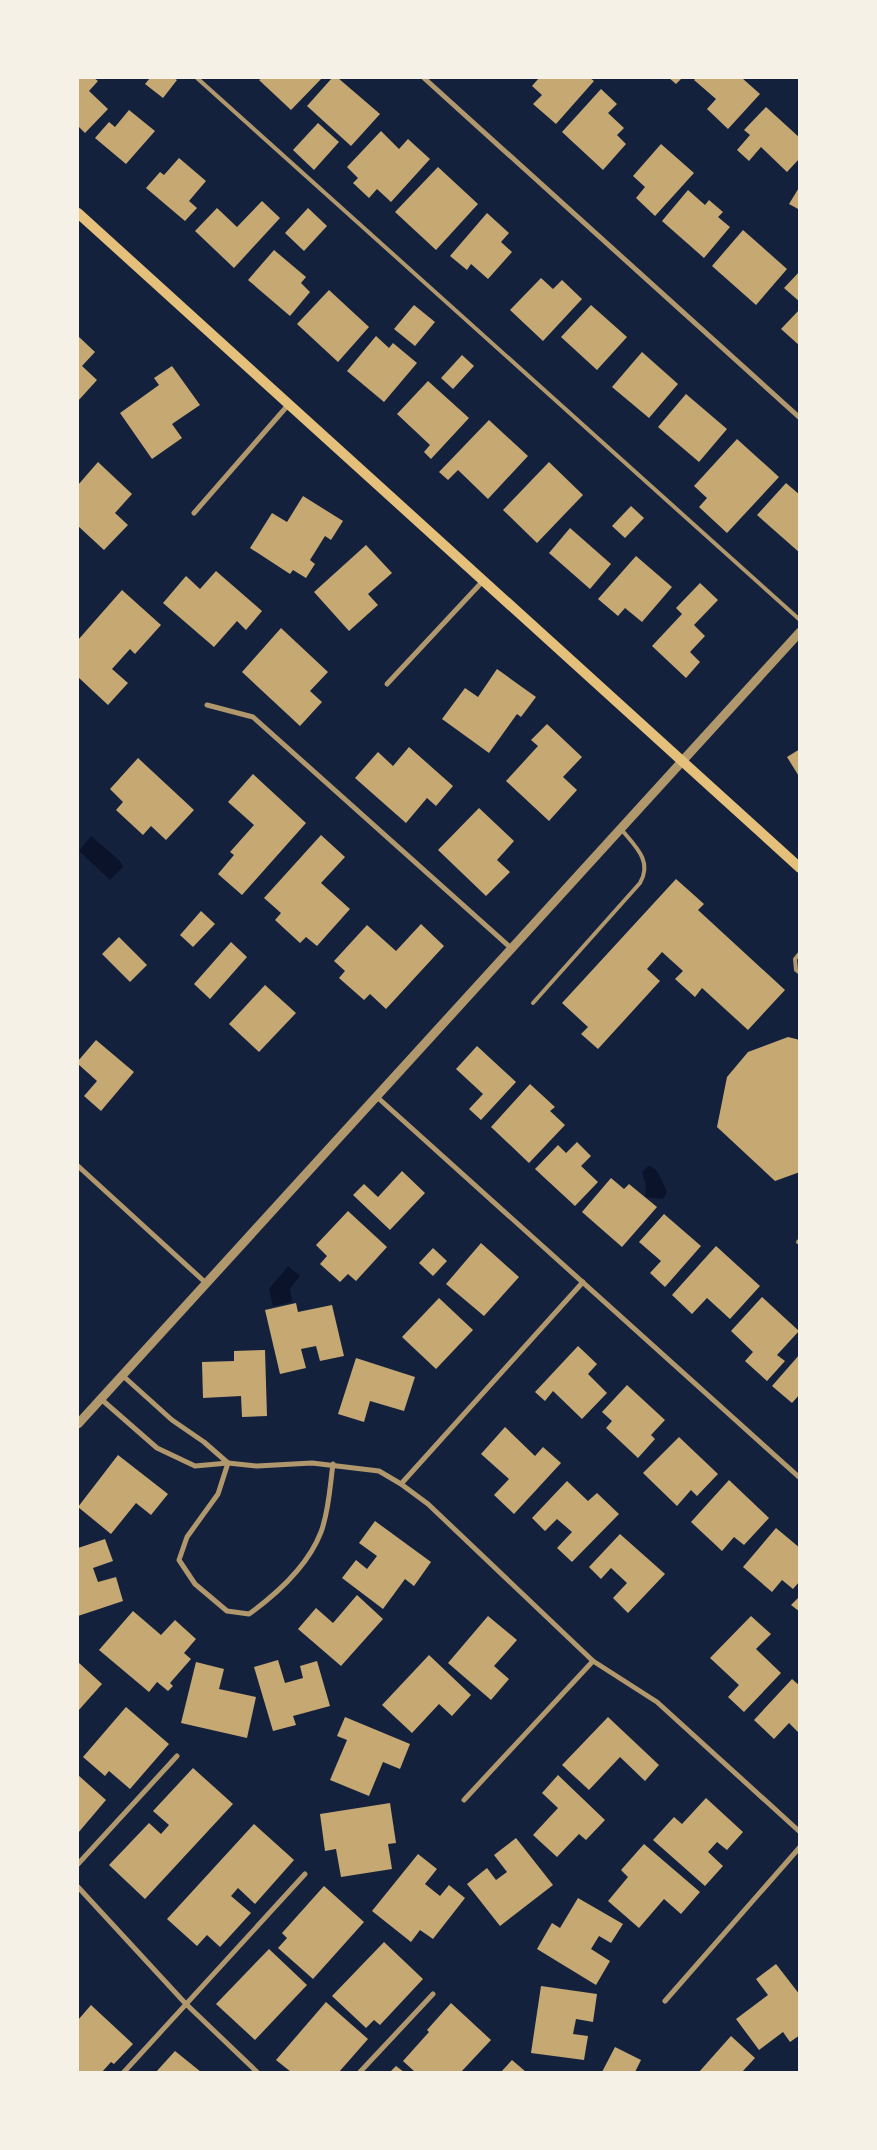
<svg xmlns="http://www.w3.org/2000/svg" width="877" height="2150" font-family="Commissioner,sans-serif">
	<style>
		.water { fill: #0b132b }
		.building { fill: #c6a872 }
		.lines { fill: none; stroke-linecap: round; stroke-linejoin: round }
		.service { stroke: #b1986c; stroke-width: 4 }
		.minor { stroke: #b1986c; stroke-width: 5 }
		.tertiary { stroke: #b1986c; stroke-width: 9 }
		.secondary { stroke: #e5c07b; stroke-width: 10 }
	</style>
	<rect width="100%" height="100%" fill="#14213d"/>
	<!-- water -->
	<g class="water">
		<polygon points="91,836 120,861 123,867 110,880 79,851"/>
		<path d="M648 1166C658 1167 663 1183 667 1192L663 1199 645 1197 646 1185 642 1172Z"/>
		<polygon points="288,1266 300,1276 290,1289 292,1302 273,1306 269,1289"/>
	</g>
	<!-- building -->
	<g class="building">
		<polygon points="78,78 94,78 98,81 89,91 108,109 85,133 78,126"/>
		<polygon points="150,78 174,78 177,80 163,98 145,84"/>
		<polygon points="262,78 322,78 291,110 259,80"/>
		<polygon points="332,78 338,78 380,114 351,146 307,106"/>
		<polygon points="539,78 590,78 594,81 556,124 533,104 542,95 532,86"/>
		<polygon points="669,78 682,78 676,84"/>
		<polygon points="696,78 742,78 760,94 728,129 707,109 716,99 694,80"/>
		<polygon points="601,89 617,104 608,113 624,128 617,135 626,144 603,170 562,132"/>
		<polygon points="766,107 800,138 800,158 787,172 761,147 749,161 737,150 750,135 744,130"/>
		<polygon points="129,110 155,131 126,164 95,138 109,122 115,127"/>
		<polygon points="318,123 339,142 314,170 293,150"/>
		<polygon points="381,131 399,149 408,139 430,159 391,202 377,189 369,198 353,183 358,178 347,167"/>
		<polygon points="661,144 694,173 655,216 636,198 645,187 633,176"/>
		<polygon points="179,158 206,181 189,201 197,208 185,221 146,188 160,172 164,175"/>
		<polygon points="438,167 478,204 436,250 395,212"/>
		<polygon points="800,186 800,210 789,204"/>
		<polygon points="688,190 705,205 709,200 723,212 718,217 730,227 704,258 662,221"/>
		<polygon points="262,201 280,218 234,268 195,231 217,208 237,227"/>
		<polygon points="308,208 327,226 304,251 285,233"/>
		<polygon points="487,213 509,233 501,242 512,252 488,279 471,264 467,270 450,256"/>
		<polygon points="743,230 787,269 756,305 712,266"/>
		<polygon points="274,250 306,277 301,283 310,292 290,316 248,280"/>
		<polygon points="800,271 800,302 784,288"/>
		<polygon points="541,278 553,289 562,280 582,299 543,341 510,310"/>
		<polygon points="329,290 369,327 338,362 297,324"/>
		<polygon points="414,305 435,322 415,346 394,329"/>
		<polygon points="591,305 627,337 597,370 561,337"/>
		<polygon points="800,309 800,346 781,329"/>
		<polygon points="78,336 95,352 82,366 97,380 78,401"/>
		<polygon points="376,336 389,348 393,343 417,363 384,402 347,371"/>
		<polygon points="642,352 678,384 649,418 612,387"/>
		<polygon points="462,355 474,366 453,389 441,378"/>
		<polygon points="172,366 200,405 172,424 182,438 152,459 120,413 159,385 154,378"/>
		<polygon points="428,381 469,418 431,459 424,452 430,445 397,414"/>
		<polygon points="686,394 727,429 699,462 658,427"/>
		<polygon points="489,420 528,456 488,499 458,470 448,480 439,472"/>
		<polygon points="737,439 779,477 727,533 699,507 707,498 694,486"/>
		<polygon points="98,462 132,494 115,513 128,525 104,550 78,526 78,485"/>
		<polygon points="549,462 583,495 537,543 503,510"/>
		<polygon points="786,483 800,495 800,553 757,515"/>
		<polygon points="303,496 343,521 331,540 325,536 310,560 315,564 306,578 293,570 290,574 250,548 272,513 287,522"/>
		<polygon points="631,506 644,518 625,538 612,526"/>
		<polygon points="570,528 611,564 590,589 549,553"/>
		<polygon points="366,545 392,573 368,594 378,605 349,631 314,592"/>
		<polygon points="636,556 672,587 642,622 625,608 618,616 598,599"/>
		<polygon points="216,571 262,611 246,630 237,621 214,647 163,603 186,576 200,589"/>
		<polygon points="700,583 718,600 694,625 705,636 690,652 700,662 686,678 652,646 682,614 676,608"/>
		<polygon points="122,590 161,625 135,654 130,649 112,669 128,683 108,705 78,677 78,640"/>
		<polygon points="281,628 328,672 310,691 322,702 300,726 242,672"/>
		<polygon points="497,669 536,697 521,717 517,714 489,753 442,719 465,688 478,697"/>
		<polygon points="547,724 582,757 563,777 577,790 549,821 506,781 538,746 531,740"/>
		<polygon points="409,747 453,786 436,806 427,798 406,823 355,778 378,752 393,766"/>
		<polygon points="800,749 800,778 787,757"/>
		<polygon points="138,758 194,810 166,840 151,826 143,835 116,810 123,802 110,789"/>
		<polygon points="253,774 306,823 242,895 218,874 234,855 230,852 254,825 228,802"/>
		<polygon points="479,808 514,841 497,860 510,872 486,896 438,850"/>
		<polygon points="321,835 345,857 321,883 350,909 317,946 306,937 300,943 275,920 281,913 264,898"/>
		<polygon points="676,879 704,904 698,910 785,990 748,1030 702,988 695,997 675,979 683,971 662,952 647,969 660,981 598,1049 581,1034 588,1027 562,1003"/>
		<polygon points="201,911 215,924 193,947 180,935"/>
		<polygon points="421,924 444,946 386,1009 370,994 364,1000 339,978 345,971 334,961 367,925 396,951"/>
		<polygon points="119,937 147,965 130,982 102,954"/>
		<polygon points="231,942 247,957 210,999 194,984"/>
		<polygon points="265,985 296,1013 259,1052 229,1024"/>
		<polygon points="788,1037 800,1040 800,1172 775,1181 717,1127 727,1077 748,1052"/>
		<polygon points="96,1040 134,1072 101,1111 84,1096 97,1081 78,1064 78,1061"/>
		<polygon points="477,1046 516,1082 481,1120 469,1109 483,1094 456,1069"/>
		<polygon points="530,1084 555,1107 550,1111 565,1125 529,1163 491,1127"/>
		<polygon points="577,1142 591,1156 581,1166 598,1182 575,1206 535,1169 558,1145 566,1153"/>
		<polygon points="402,1171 425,1193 390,1230 353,1195 364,1184 378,1197"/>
		<polygon points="611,1178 624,1189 629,1184 657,1207 622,1247 582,1212"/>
		<polygon points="348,1211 387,1247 356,1281 348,1274 340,1282 320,1264 327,1256 316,1245"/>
		<polygon points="664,1214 701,1246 665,1287 650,1273 661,1261 639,1242"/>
		<polygon points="481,1243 519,1277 484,1316 446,1284"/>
		<polygon points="716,1246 760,1286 730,1319 707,1298 692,1314 672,1295"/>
		<polygon points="433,1248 447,1261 433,1276 419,1263"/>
		<polygon points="762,1297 799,1331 777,1355 785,1361 767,1381 745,1361 753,1352 731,1331"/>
		<polygon points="439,1298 473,1330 436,1369 402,1337"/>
		<polygon points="296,1303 298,1312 332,1305 344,1356 320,1361 316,1346 301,1349 306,1368 280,1374 265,1310"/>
		<polygon points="578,1346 597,1364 588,1374 607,1393 582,1419 553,1391 545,1401 535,1392"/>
		<polygon points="265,1350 267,1416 242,1417 241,1396 203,1398 202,1362 234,1361 234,1351"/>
		<polygon points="800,1354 800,1394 792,1403 772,1386"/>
		<polygon points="356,1358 415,1377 404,1411 370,1401 364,1422 338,1414"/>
		<polygon points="627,1385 665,1420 651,1435 655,1439 638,1458 606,1428 612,1421 602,1412"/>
		<polygon points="505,1427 535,1456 543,1447 561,1463 514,1514 494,1495 509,1479 481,1454"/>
		<polygon points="679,1437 718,1474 697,1496 691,1490 677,1506 643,1473"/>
		<polygon points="118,1455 168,1494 151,1515 136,1503 111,1534 78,1507"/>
		<polygon points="729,1480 769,1518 744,1545 734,1537 722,1551 691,1522"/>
		<polygon points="567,1481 588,1501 597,1493 619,1514 572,1562 557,1548 572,1532 557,1519 545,1531 532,1518"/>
		<polygon points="375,1521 431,1562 414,1586 405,1579 383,1609 342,1578 356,1560 367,1569 377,1556 359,1543"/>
		<polygon points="776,1528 800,1548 800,1581 793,1589 782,1580 772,1592 743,1567"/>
		<polygon points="620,1534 665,1574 628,1613 613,1598 627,1583 611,1568 601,1579 589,1567"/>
		<polygon points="105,1539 113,1561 93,1568 98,1582 116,1577 123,1601 78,1616 78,1548"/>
		<polygon points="357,1595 383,1619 341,1666 298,1629 316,1608 333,1623"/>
		<polygon points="800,1596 800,1612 791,1605"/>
		<polygon points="133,1611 161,1635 175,1620 196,1639 184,1653 191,1659 170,1683 173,1686 168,1691 157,1682 149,1692 99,1650"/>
		<polygon points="488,1616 517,1640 494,1666 509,1679 491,1700 448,1663"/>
		<polygon points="751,1616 771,1634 756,1649 781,1673 744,1712 728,1697 739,1685 710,1658"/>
		<polygon points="429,1655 471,1695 452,1716 439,1704 412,1733 382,1705"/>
		<polygon points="278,1660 285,1683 303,1678 300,1666 317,1661 330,1706 293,1716 296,1725 273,1731 254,1667"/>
		<polygon points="78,1662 102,1684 78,1711"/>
		<polygon points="196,1662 224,1669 219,1689 256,1697 247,1738 181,1723"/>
		<polygon points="792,1679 800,1686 800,1734 789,1723 774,1739 754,1720"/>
		<polygon points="126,1707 169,1744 130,1789 109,1771 105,1776 83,1757"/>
		<polygon points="345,1717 410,1744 400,1769 383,1762 369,1796 330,1780 347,1740 337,1736"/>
		<polygon points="608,1717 659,1765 645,1781 620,1757 589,1790 562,1765"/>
		<polygon points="193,1768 233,1804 145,1899 109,1865 149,1823 161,1834 169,1825 153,1811"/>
		<polygon points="78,1775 106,1800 78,1833"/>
		<polygon points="558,1775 605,1820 586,1840 579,1834 557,1857 533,1835 558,1808 542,1793"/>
		<polygon points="706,1798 743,1832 727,1850 717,1842 708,1852 723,1866 705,1886 653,1840 674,1817 682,1824"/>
		<polygon points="390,1803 396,1843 388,1844 392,1869 341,1877 336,1849 325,1851 320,1814"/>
		<polygon points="254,1824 294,1860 255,1904 238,1888 231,1896 251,1913 220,1947 207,1935 197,1946 167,1919"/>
		<polygon points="516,1838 553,1885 500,1926 467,1884 487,1868 496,1880 507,1872 494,1855"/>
		<polygon points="644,1844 700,1892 681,1914 664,1899 639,1928 608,1901 628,1877 621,1870"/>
		<polygon points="418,1854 437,1869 425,1884 440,1896 449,1885 465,1898 433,1939 420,1930 411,1942 372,1911"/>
		<polygon points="324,1886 364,1922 313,1979 278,1948 287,1938 282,1933"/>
		<polygon points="578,1898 623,1924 611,1943 599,1936 591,1949 610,1961 596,1985 537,1949 552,1923 560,1928"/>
		<polygon points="384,1942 423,1979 380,2025 374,2020 366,2028 332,1996"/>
		<polygon points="269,1949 307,1985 255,2040 216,2004"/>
		<polygon points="776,1964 800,1995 800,2035 790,2042 783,2032 759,2050 736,2019 768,1995 756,1979"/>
		<polygon points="541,1986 597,1994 593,2022 576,2019 573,2034 588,2036 584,2060 531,2053"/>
		<polygon points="326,2002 368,2039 339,2072 291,2072 276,2060"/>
		<polygon points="451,2003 491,2040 461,2072 415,2072 403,2061 429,2032 427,2030"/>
		<polygon points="91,2005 133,2044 114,2064 111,2062 102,2072 78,2072 78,2020"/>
		<polygon points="731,2036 755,2058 742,2072 699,2072"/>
		<polygon points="615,2047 641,2060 635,2072 602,2072"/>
		<polygon points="175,2051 201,2072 156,2072"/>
		<polygon points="512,2060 526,2072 501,2072"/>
		<polygon points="396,2066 404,2072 390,2072"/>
	</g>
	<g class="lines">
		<!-- service -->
		<g class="service">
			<polyline points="197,78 800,620"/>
			<polyline points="800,953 795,959 796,970 800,973"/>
			<path d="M533 1003 640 883C653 861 635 846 621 829"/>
			<polyline points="798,1242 800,1240"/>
		</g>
		<!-- minor -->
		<g class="minor">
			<polyline points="424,78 800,418"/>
			<polyline points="194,513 289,404"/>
			<polyline points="387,684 483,581"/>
			<polyline points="207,705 253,717 512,949"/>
			<polyline points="377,1097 800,1478"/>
			<polyline points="78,1166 207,1284"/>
			<polyline points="122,1375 172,1420 204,1442 228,1463"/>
			<polyline points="101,1399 157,1448 195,1466 228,1463 257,1466 312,1463 379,1471 401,1484 428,1504 593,1661 657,1702 800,1832"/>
			<path d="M228 1463 218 1494 187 1537 179 1560 195 1584 227 1611 249 1614C278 1593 308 1566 321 1532 329 1511 330 1485 333 1464"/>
			<polyline points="401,1484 583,1282"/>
			<polyline points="464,1800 593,1661"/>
			<polyline points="78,1864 177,1756"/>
			<polyline points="78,1887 185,2003 257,2072"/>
			<polyline points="665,2001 800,1847"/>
			<polyline points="124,2072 305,1874"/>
			<polyline points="360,2072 433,1994"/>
		</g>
		<!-- tertiary -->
		<polyline class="tertiary" points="78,1424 800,632"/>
		<!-- secondary -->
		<polyline class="secondary" points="78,213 800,868"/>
	</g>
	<!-- border -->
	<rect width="877" height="2150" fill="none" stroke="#f6f1e7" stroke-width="158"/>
</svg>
